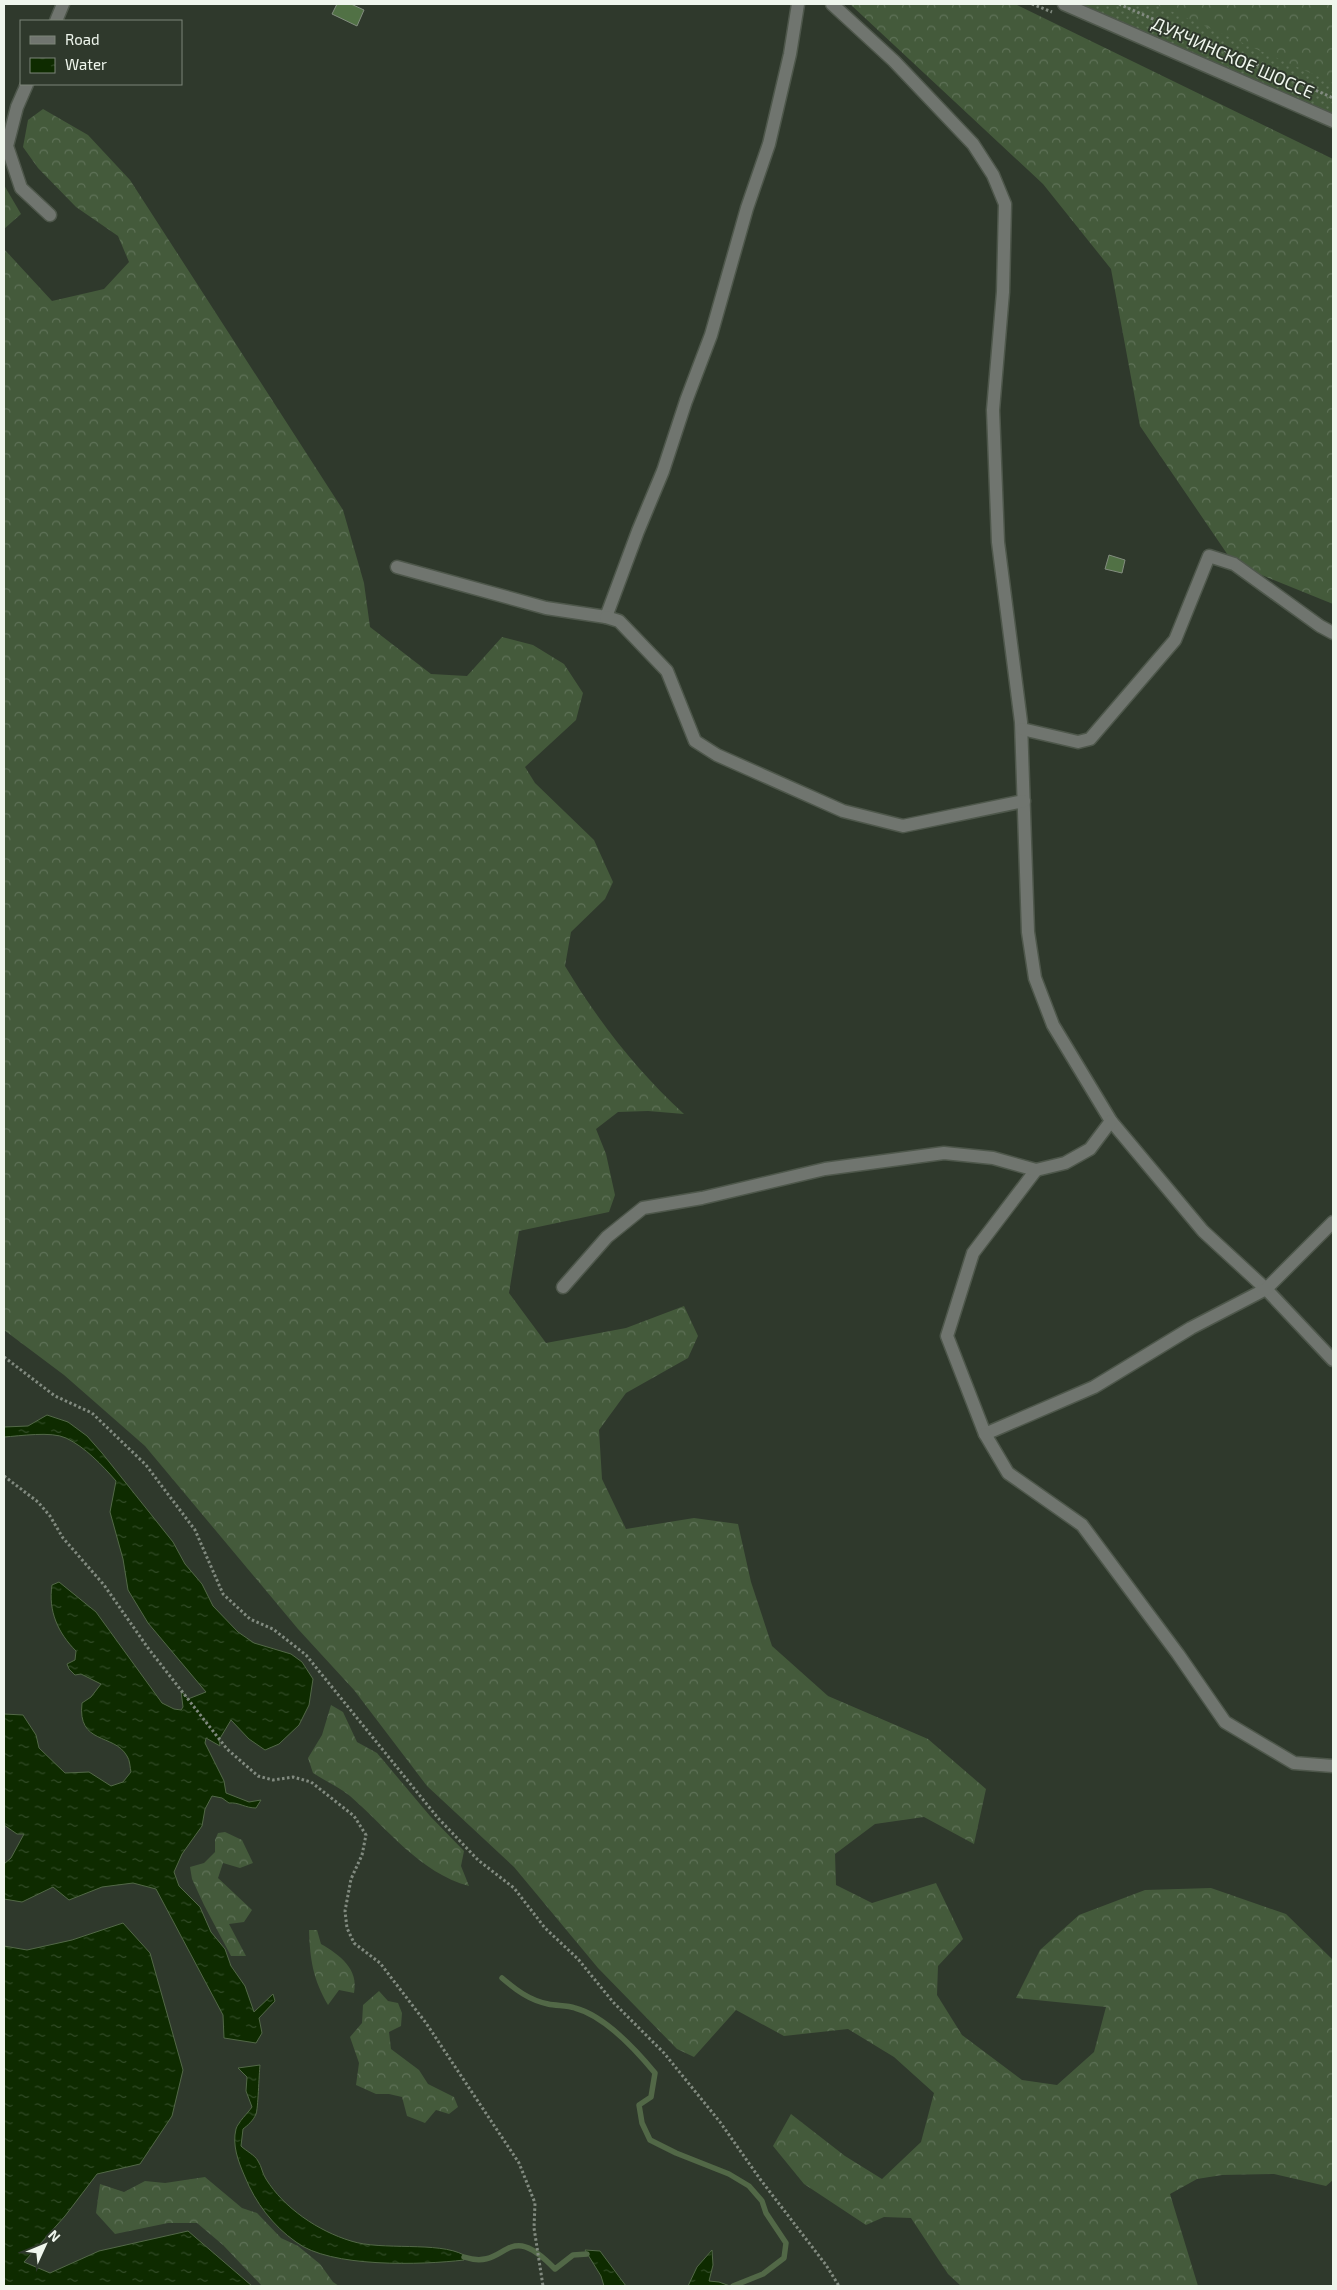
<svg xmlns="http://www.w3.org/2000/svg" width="1337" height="2290" font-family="'Exo 2',sans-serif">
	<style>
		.grass { fill: url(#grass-dots) }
		.forest { fill: url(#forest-crowns) }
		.water { fill: url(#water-ripples); stroke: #526847 }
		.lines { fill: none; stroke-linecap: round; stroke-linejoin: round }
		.stream { stroke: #526847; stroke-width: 5.5 }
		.building { fill: #517145; stroke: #828d7e }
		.minor-casing { stroke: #4e574b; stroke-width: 15 }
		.path { stroke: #828b80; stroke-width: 3; stroke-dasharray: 2.5 2.5; stroke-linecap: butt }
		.minor { stroke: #70756f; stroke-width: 12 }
		.labels { text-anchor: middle; stroke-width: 4; stroke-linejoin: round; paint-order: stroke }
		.street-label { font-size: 18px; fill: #eff6ed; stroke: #2f392c }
	</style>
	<defs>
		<pattern id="grass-dots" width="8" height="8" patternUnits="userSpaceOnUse" patternTransform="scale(1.25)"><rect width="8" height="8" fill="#445a3b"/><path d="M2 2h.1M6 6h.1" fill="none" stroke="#5f7258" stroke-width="1.8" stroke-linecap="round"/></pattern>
		<pattern id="forest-crowns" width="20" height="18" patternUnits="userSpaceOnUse" patternTransform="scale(1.25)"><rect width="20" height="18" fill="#445a3b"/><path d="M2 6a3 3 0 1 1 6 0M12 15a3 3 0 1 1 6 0" fill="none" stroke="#5f7258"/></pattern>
		<pattern id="water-ripples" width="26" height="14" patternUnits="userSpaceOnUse" patternTransform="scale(1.25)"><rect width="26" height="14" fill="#0e2b00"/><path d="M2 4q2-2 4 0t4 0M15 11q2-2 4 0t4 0" fill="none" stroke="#314a26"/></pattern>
	</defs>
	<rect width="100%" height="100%" fill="#2f392c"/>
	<!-- grass -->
	<polygon class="grass" points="1064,4 1333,4 1333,121"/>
	<!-- forest -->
	<g class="forest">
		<polygon points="850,4 1015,4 1333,159 1333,604 1234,564 1140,426 1111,269 1043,184"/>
		<polygon points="1155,4 1333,4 1333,83"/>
		<path d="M43 109 88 135 130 180 343 510 364 583 370 627 431 674 467 676 502 637 533 645 564 664 583 693 576 720 525 767 535 783 594 840 613 882 605 899 571 932 565 966C598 1021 637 1071 684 1114L648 1111 618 1112 596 1129 606 1154 615 1195 609 1212 519 1231 509 1293 546 1343 626 1328 684 1306 698 1336 688 1358 626 1393 599 1430 602 1479 626 1529 694 1518 738 1524 751 1582 772 1646 828 1696 928 1739 986 1789 974 1844 924 1817 875 1824 835 1854 836 1885 872 1903 936 1883 963 1939 938 1966 937 1995 962 2035 1022 2080 1057 2085 1094 2052 1106 2007 1016 1998 1040 1950 1079 1915 1145 1890 1211 1888 1286 1914 1333 1960V2180L1326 2186 1274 2174 1222 2175 1197 2179 1170 2194 1198 2286H961L948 2274 911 2218 884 2217 866 2225 804 2184 773 2146 791 2114 845 2156 882 2179 921 2142 934 2093 894 2057 848 2029 784 2036 736 2010 694 2057 677 2049 598 1968 514 1867 427 1786 354 1690 298 1629 145 1446 64 1375 4 1330V249L52 301 104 289 129 262 118 236 76 207 38 168 23 147 28 120Z"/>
		<polygon points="4,185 21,214 4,229"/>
		<path d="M331 1705 343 1712 357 1742 377 1753 430 1816 464 1851 461 1866 469 1886C420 1873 387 1828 350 1796 339 1787 325 1781 313 1773L308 1758 322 1735Z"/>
		<polygon points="225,1832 242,1840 253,1863 240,1868 223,1863 218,1878 252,1910 244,1922 229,1924 246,1956 231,1956 204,1905 192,1879 190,1867 204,1863 215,1852 215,1840 218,1833"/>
		<path d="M309 1930H317L321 1944C340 1955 359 1969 354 1993L339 1990 328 2005C313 1979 310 1960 309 1930Z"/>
		<polygon points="379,1991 388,2001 398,2003 402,2013 401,2026 389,2032 391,2049 419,2070 428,2084 454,2097 458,2107 449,2114 436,2110 425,2123 407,2116 402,2097 389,2094 376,2094 356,2085 359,2063 350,2037 362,2023 363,2005"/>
		<polygon points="205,2177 242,2208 257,2213 281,2238 298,2246 320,2264 333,2282 339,2286 262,2286 223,2245 197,2223 168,2223 115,2234 96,2213 100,2184 124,2192 145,2181 165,2183"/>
	</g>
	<!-- water -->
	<g class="water">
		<path d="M47 1415 68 1422 87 1436 102 1453 173 1542 185 1564 202 1584 213 1606 238 1632 254 1643 291 1654 302 1662 313 1679 309 1705 299 1725 279 1744 265 1750 249 1739 231 1720 219 1740 220 1746 206 1738 205 1743 224 1781 226 1793 249 1802 261 1800 256 1808C245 1808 239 1802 229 1803L222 1798 212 1796 205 1809 202 1826 182 1854 174 1872 179 1886 200 1907 211 1932 225 1949 231 1966 245 1986 254 2012 273 1994 275 2001 259 2018 262 2033 256 2043 224 2038 223 2015 156 1889 133 1883 102 1887 69 1900 53 1887 22 1902 4 1899V1864L11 1858 24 1834H17L4 1825V1714L23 1715 36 1735 39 1748 65 1773 89 1772 111 1786 123 1782 131 1772C130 1768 130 1760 127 1756 114 1733 77 1745 82 1703L91 1697 101 1684 81 1674 75 1675 69 1669 67 1664 75 1660 76 1651C58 1633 48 1611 52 1585L59 1582 96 1612 162 1703 174 1709 181 1710 183 1707 181 1691 188 1699 206 1692 148 1623 128 1590 123 1559 110 1512 116 1481C102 1465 85 1447 66 1438 51 1431 20 1436 4 1437V1427L28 1426Z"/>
		<polygon points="123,1923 150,1953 183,2070 172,2116 140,2164 97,2174 65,2216 24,2262 50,2273 99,2251 188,2231 252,2286 4,2286 4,1946 27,1950 72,1940"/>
		<path d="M260 2065C259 2074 258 2110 256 2114 253 2121 248 2125 243 2129L241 2146C246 2151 255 2155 258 2161 262 2167 262 2173 266 2179 284 2208 318 2231 351 2241 382 2251 438 2241 464 2255V2260C422 2265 330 2268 296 2242 273 2226 255 2202 245 2177 238 2161 232 2145 236 2129 238 2122 248 2113 252 2107L246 2091 247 2077 238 2068Z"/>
		<polygon points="585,2250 600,2251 626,2286 604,2286 601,2276"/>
		<polygon points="712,2250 713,2265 709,2281 719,2282 730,2286 688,2286 697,2267"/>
	</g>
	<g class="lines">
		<!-- stream -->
		<g class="stream">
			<path d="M502 1978C516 1990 529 2000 548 2004 557 2006 567 2005 575 2008 605 2016 636 2050 655 2073L651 2097 639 2105 642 2123 650 2140 676 2153 729 2174 749 2186 762 2201 766 2213 786 2243 784 2258 763 2274 733 2286"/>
			<path d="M464 2257C509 2272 504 2216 555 2269L573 2255 587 2254"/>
		</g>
	</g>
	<!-- building -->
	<g class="building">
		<polygon points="337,4 351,4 364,10 357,26 332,14"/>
		<polygon points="1109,555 1125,560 1122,573 1105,569"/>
	</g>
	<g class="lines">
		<defs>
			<g id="minor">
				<polyline points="832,4 894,61 973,144 993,175 1005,204 1003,292 993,410 998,542 1021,722 1028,932 1035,978 1053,1025 1111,1121 1203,1231 1266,1289 1333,1360"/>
				<polyline points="1064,4 1333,121"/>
				<polyline points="56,21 63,4"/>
				<polyline points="27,84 17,107 7,146 21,188 50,215"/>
				<polyline points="397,567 546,608 606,617 638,531 663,471 686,401 711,335 747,208 769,144 790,54 798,4"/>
				<polyline points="606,617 619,621 667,671 695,741 717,755 843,811 903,826 1024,801"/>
				<polyline points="1022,729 1078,742 1090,739 1175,640 1209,556 1234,564 1320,626 1333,633"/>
				<polyline points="1036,1170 973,1253 947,1336 985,1434 1094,1387 1191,1328 1266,1289 1333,1222"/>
				<polyline points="563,1287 607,1237 643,1208 702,1198 825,1169 944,1153 993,1158 1036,1170 1065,1163 1090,1149 1111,1121"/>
				<polyline points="985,1434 1008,1473 1082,1525 1178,1654 1225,1722 1294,1763 1333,1766"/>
			</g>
		</defs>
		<!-- minor casing -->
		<use href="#minor" class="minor-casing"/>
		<!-- path -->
		<g class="path">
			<polyline points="1032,4 1052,12"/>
			<polyline points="1119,4 1333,98"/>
			<polyline points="4,1357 55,1396 92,1413 146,1465 195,1530 223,1594 250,1619 273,1629 306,1655 438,1818 478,1860 514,1888 545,1928 578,1959 613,2002 664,2053 720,2122 760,2179 826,2265 839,2286"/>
			<polyline points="4,1476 38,1502 50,1516 63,1538 104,1585 148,1648 227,1749 258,1776 273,1780 293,1777 311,1782 354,1816 366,1835 362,1855 351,1879 345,1911 347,1928 354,1943 380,1963 426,2023 519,2163 535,2203 534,2228 543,2286"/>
		</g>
		<!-- minor -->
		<use href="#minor" class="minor"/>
	</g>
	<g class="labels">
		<!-- street labels -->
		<g class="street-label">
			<text transform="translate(1233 58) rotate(24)" y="6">ДУКЧИНСКОЕ ШОССЕ</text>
		</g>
	</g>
	<!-- border -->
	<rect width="1337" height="2290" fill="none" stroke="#eff6ed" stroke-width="10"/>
	<!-- legend -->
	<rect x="20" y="20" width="162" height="65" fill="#2f392c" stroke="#7c8579"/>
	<rect x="30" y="36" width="25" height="8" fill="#70756f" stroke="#7c8579"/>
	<text x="65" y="45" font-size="15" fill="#eff6ed">Road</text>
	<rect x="30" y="58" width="25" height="15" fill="url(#water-ripples)" stroke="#7c8579"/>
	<text x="65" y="70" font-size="15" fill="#eff6ed">Water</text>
	<!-- north arrow -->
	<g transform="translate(45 2245) rotate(46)" stroke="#2f392c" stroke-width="4" paint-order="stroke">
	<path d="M0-4L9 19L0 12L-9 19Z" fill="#eff6ed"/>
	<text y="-8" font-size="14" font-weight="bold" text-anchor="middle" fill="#eff6ed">N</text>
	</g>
</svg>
